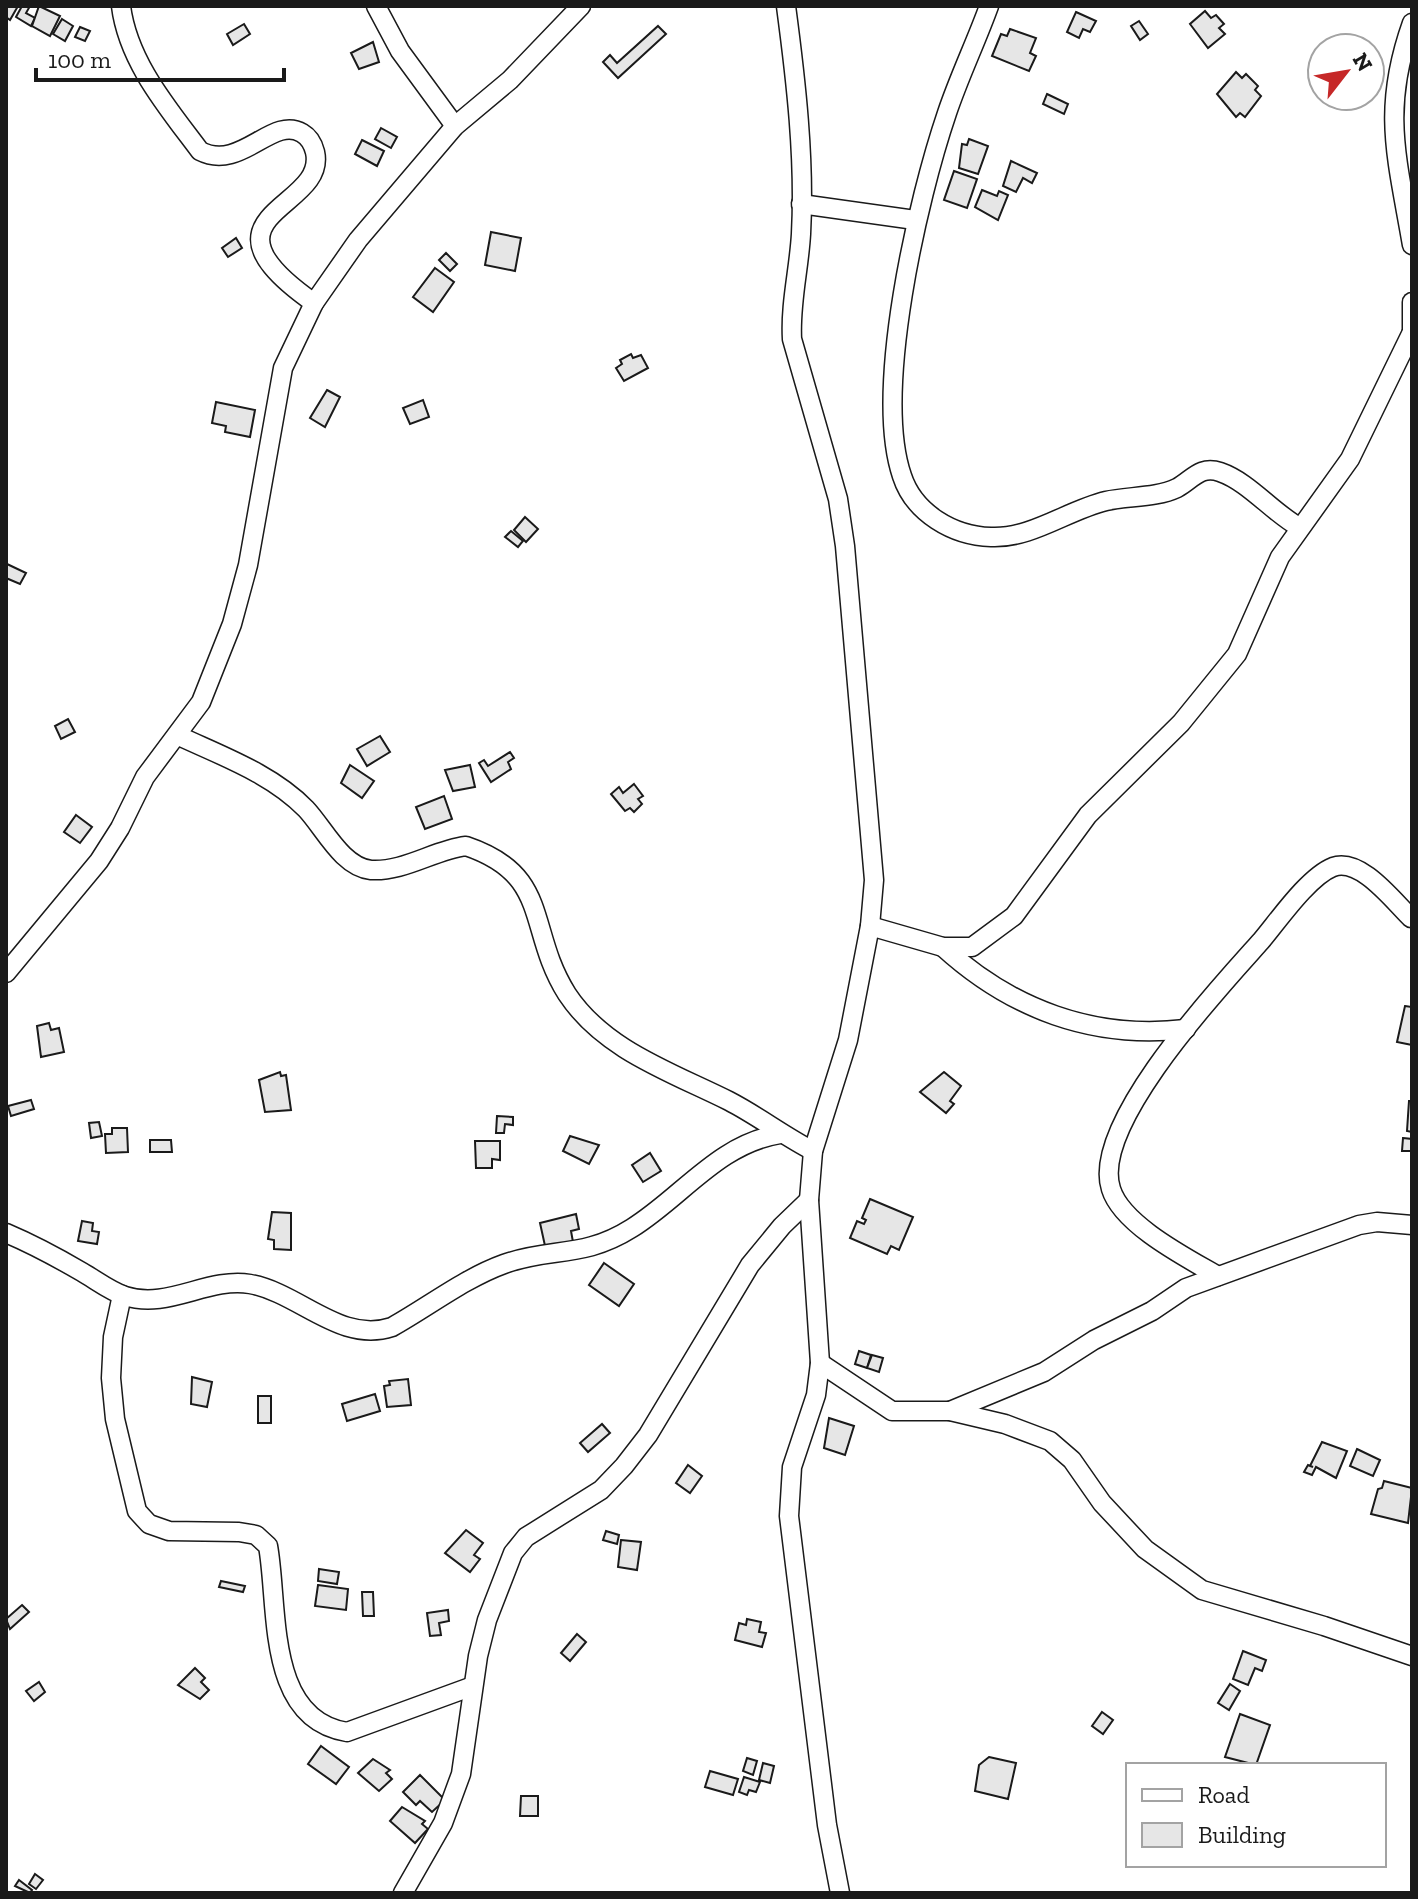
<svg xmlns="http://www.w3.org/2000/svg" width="1418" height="1899" font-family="'Zilla Slab',serif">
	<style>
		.building { fill: #e6e6e6; stroke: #1a1a1a; stroke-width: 2 }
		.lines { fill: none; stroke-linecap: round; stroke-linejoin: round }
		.minor-casing { stroke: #1a1a1a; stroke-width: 21 }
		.minor { stroke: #fff; stroke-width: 18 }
	</style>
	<rect width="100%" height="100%" fill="#fff"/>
	<!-- building -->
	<g class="building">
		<polygon points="6,6 18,6 10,20 6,17"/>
		<polygon points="22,6 30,6 26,13 35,18 31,26 16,17"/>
		<polygon points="39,6 60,16 50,36 32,26"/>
		<polygon points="1205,11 1211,18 1216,15 1224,24 1219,28 1225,34 1208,48 1190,24"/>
		<polygon points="1076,12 1096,21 1090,32 1083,29 1079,38 1067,32"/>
		<polygon points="62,19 73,26 65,41 53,34"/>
		<polygon points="1139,21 1148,34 1140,40 1131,26"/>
		<polygon points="244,24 250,34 233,45 227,34"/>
		<polygon points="658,26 666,34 618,78 603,62 610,55 617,63"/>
		<polygon points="80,27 90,31 85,41 75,37"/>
		<polygon points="1010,29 1036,38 1030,53 1036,56 1029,71 992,56 1001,34 1007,36"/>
		<polygon points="373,42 379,62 359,69 351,53"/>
		<polygon points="1236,72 1242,78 1246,74 1258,86 1255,90 1261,96 1245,117 1240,113 1236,117 1217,94"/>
		<polygon points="1047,94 1068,104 1064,114 1043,104"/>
		<polygon points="381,128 397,137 391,148 375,139"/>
		<polygon points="969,139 988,146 978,174 959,168 962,144 967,145"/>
		<polygon points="362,140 384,151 377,166 355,154"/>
		<polygon points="1011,161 1037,173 1032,183 1023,178 1016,192 1003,186"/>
		<polygon points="954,171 977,179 967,208 944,200"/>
		<polygon points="982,190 997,196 999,191 1008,195 998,220 975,207"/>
		<polygon points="491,232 521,238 515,271 485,265"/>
		<polygon points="236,238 242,248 228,257 222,248"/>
		<polygon points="446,253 457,264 450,271 439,260"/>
		<polygon points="435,268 454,282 433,312 413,297"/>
		<polygon points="631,354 633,358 641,355 648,368 624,381 616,368 622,364 620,360"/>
		<polygon points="327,390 340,397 325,427 310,418"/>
		<polygon points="423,400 429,417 410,424 403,408"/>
		<polygon points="216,402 255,410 250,437 225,432 226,426 212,423"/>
		<polygon points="525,517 538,529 526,542 514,530"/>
		<polygon points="511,531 523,541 518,547 505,537"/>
		<polygon points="7,564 26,573 20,584 6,578"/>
		<polygon points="68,719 75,732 61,739 55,726"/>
		<polygon points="380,736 390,752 367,766 357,749"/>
		<polygon points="510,752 514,758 508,762 511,769 491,782 479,763 484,760 488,766"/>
		<polygon points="350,765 374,781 362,798 341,783"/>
		<polygon points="470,765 475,787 453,791 445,770"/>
		<polygon points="634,784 643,796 638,799 642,804 634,812 630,808 625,811 611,794 619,787 623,793"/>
		<polygon points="444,796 452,819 425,829 416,807"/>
		<polygon points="76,815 92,827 80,843 64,832"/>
		<polygon points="1405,1006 1412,1007 1412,1045 1397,1042"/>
		<polygon points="49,1023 51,1030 59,1028 64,1052 41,1057 37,1026"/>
		<polygon points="280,1072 281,1076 286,1075 291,1110 265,1112 259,1080"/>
		<polygon points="944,1072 961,1086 950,1101 954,1104 946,1113 920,1092"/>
		<polygon points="31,1100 34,1109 11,1116 8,1106"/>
		<polygon points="1409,1101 1412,1101 1412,1132 1407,1131"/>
		<polygon points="497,1116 513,1117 513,1125 505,1124 504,1133 496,1133"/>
		<polygon points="99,1122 102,1136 91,1138 89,1123"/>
		<polygon points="112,1128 127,1128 128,1152 106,1153 105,1134 112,1134"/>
		<polygon points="570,1136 599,1145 589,1164 563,1151"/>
		<polygon points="1403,1138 1412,1139 1412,1151 1402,1151"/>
		<polygon points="150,1140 171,1140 172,1152 150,1152"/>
		<polygon points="475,1141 500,1141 500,1160 492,1159 492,1168 476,1168"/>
		<polygon points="650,1153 661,1171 643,1182 632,1165"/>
		<polygon points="870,1199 913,1217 899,1250 891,1246 887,1254 850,1238 857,1221 864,1224 866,1220 862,1218"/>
		<polygon points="272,1212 291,1213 291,1250 274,1249 274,1240 268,1239"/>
		<polygon points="576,1214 579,1229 571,1231 573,1242 547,1255 540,1223"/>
		<polygon points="82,1221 93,1223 92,1231 99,1232 97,1244 78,1241"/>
		<polygon points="604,1263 634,1284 619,1306 589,1285"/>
		<polygon points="859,1351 871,1355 867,1368 855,1364"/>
		<polygon points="872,1355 883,1358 879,1372 867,1368"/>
		<polygon points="192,1377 212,1382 207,1407 191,1404"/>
		<polygon points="408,1379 411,1405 387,1407 384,1386 390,1385 389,1381"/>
		<polygon points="375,1394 380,1411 347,1421 342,1404"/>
		<rect x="258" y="1396" width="13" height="27"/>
		<polygon points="829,1418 854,1426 845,1455 824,1448"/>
		<polygon points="602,1424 610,1433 588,1452 580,1443"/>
		<polygon points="1322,1442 1347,1451 1336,1478 1316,1467 1312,1475 1304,1472 1308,1465 1313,1467 1310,1466"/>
		<polygon points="1357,1449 1380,1460 1373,1476 1350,1466"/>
		<polygon points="688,1465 702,1476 690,1493 676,1483"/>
		<polygon points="1384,1481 1412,1488 1408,1523 1371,1514 1378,1489 1382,1488"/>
		<polygon points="466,1530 483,1543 474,1555 480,1559 470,1572 445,1553"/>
		<polygon points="606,1531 619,1535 617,1544 603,1540"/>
		<polygon points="621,1540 641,1542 637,1570 618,1567"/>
		<polygon points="319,1569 339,1572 337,1584 318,1581"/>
		<polygon points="221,1581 245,1586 243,1592 219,1587"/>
		<polygon points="318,1585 348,1589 346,1610 315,1606"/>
		<polygon points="362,1592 373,1592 374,1616 363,1616"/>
		<polygon points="22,1605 29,1612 10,1629 6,1619"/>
		<polygon points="448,1610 449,1621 439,1623 441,1635 430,1636 427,1613"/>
		<polygon points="747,1619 761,1622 759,1632 766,1633 762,1647 735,1640 739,1623 746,1625"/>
		<polygon points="577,1634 586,1642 570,1661 561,1653"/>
		<polygon points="1243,1651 1266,1660 1262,1671 1255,1668 1248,1685 1233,1679"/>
		<polygon points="195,1668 205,1678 201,1682 209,1690 200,1699 178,1685"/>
		<polygon points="39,1682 45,1692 34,1701 26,1691"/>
		<polygon points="1230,1684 1240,1691 1229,1710 1218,1703"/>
		<polygon points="1102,1712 1113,1720 1103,1734 1092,1726"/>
		<polygon points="1240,1714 1270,1725 1256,1765 1225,1757"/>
		<polygon points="321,1746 349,1767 336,1784 308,1764"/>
		<polygon points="989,1757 1016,1763 1008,1799 975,1791 979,1765"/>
		<polygon points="747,1758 757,1761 753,1775 743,1771"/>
		<polygon points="373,1759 390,1770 386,1773 392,1779 379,1791 358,1773"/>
		<polygon points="763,1763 774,1766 770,1783 759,1780"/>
		<polygon points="710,1771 738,1779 733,1795 705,1787"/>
		<polygon points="420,1775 445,1800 432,1812 420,1801 416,1805 403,1792"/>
		<polygon points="744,1777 760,1782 756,1792 749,1790 747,1795 739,1792"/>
		<polygon points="521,1796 538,1796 538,1816 520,1816"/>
		<polygon points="402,1807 425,1821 422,1824 428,1829 415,1843 390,1821"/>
		<polygon points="35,1874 43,1880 36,1889 29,1884"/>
		<polygon points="19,1880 32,1890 30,1893 15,1886"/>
	</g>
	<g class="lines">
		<defs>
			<g id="minor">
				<path d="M121 6C128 62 168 108 200 151 241 172 272 115 302 133 309 137 313 144 315 152 328 210 186 213 314 303"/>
				<polyline points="376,6 400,51 455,126"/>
				<path d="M786 6C796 81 805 159 801 234 799 270 790 303 792 339L838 499 845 546 874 880 870 926 848 1040 813 1151 809 1200 820 1363 816 1395 792 1467 789 1516 827 1825 840 1893"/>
				<path d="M989 6C976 42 959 77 947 113 918 198 873 391 902 476 914 513 953 536 991 537 1031 539 1068 510 1106 501 1128 496 1156 498 1177 488 1192 480 1200 465 1220 472 1249 482 1272 512 1299 527"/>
				<path d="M1412 23C1381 110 1397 157 1412 245"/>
				<polyline points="801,204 915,220"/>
				<polyline points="1412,302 1412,340"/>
				<path d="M179 736C222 756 272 774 306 809 324 828 342 867 371 870 404 872 434 850 466 846 552 875 526 929 567 994 604 1050 671 1072 729 1101 758 1116 784 1136 813 1151"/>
				<polyline points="870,926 943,947 972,947 1014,916 1088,815 1181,723 1237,654 1280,557 1350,459 1411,334"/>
				<path d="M943 947C1011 1009 1093 1040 1186 1029"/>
				<polyline points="6,973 99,861 120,828 145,777 201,702 232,624 248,565 283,368 314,303 358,240 455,126 510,80 581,6"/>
				<path d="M6 1233C32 1244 58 1258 82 1272 96 1280 110 1291 125 1296 168 1310 207 1277 250 1284 300 1293 340 1344 392 1327 428 1307 465 1278 504 1264 551 1247 583 1259 632 1228 682 1197 718 1144 780 1134"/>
				<path d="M1218 1276C1187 1258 1122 1225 1111 1189 1090 1125 1220 987 1261 941 1278 921 1308 877 1333 867 1361 857 1394 902 1411 918"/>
				<path d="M122 1295 113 1337 111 1378 115 1419 137 1511 149 1524 169 1531 239 1532 256 1535 268 1546C279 1606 265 1719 347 1732L473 1686"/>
				<polyline points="820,1363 892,1411 950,1411 1005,1424 1050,1441 1072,1460 1102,1503 1145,1549 1202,1590 1324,1626 1412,1656"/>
				<polyline points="950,1411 1044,1372 1094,1340 1152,1311 1186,1288 1359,1225 1377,1222 1412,1225"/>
				<polyline points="403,1893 443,1823 461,1774 478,1656 487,1620 513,1553 526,1537 601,1490 624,1466 648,1435 750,1265 782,1226 809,1200"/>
			</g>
		</defs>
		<!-- minor casing -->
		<use href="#minor" class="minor-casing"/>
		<!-- minor -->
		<use href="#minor" class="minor"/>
	</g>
	<!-- border -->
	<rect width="1418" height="1899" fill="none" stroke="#1a1a1a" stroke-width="16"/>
	<!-- legend -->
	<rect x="1126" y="1763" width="260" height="104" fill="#ffffff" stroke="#a3a3a3" stroke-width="2"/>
	<rect x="1142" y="1789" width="40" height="12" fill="#ffffff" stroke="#a3a3a3" stroke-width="2"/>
	<text x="1198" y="1803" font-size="24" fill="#1a1a1a">Road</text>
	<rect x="1142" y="1823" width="40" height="24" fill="#e6e6e6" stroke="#a3a3a3" stroke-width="2"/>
	<text x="1198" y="1843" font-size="24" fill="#1a1a1a">Building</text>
	<!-- north arrow -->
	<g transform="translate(1346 72) rotate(59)"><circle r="38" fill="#ffffff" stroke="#a3a3a3" stroke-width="2"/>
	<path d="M0-6L14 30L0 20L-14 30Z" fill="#c62828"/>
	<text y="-12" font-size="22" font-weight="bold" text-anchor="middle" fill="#1a1a1a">N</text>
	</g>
	<!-- scale -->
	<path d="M36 68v12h248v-12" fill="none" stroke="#1a1a1a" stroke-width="4"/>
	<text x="48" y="68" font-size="24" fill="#1a1a1a" stroke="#ffffff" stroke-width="6" paint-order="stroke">100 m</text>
</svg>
